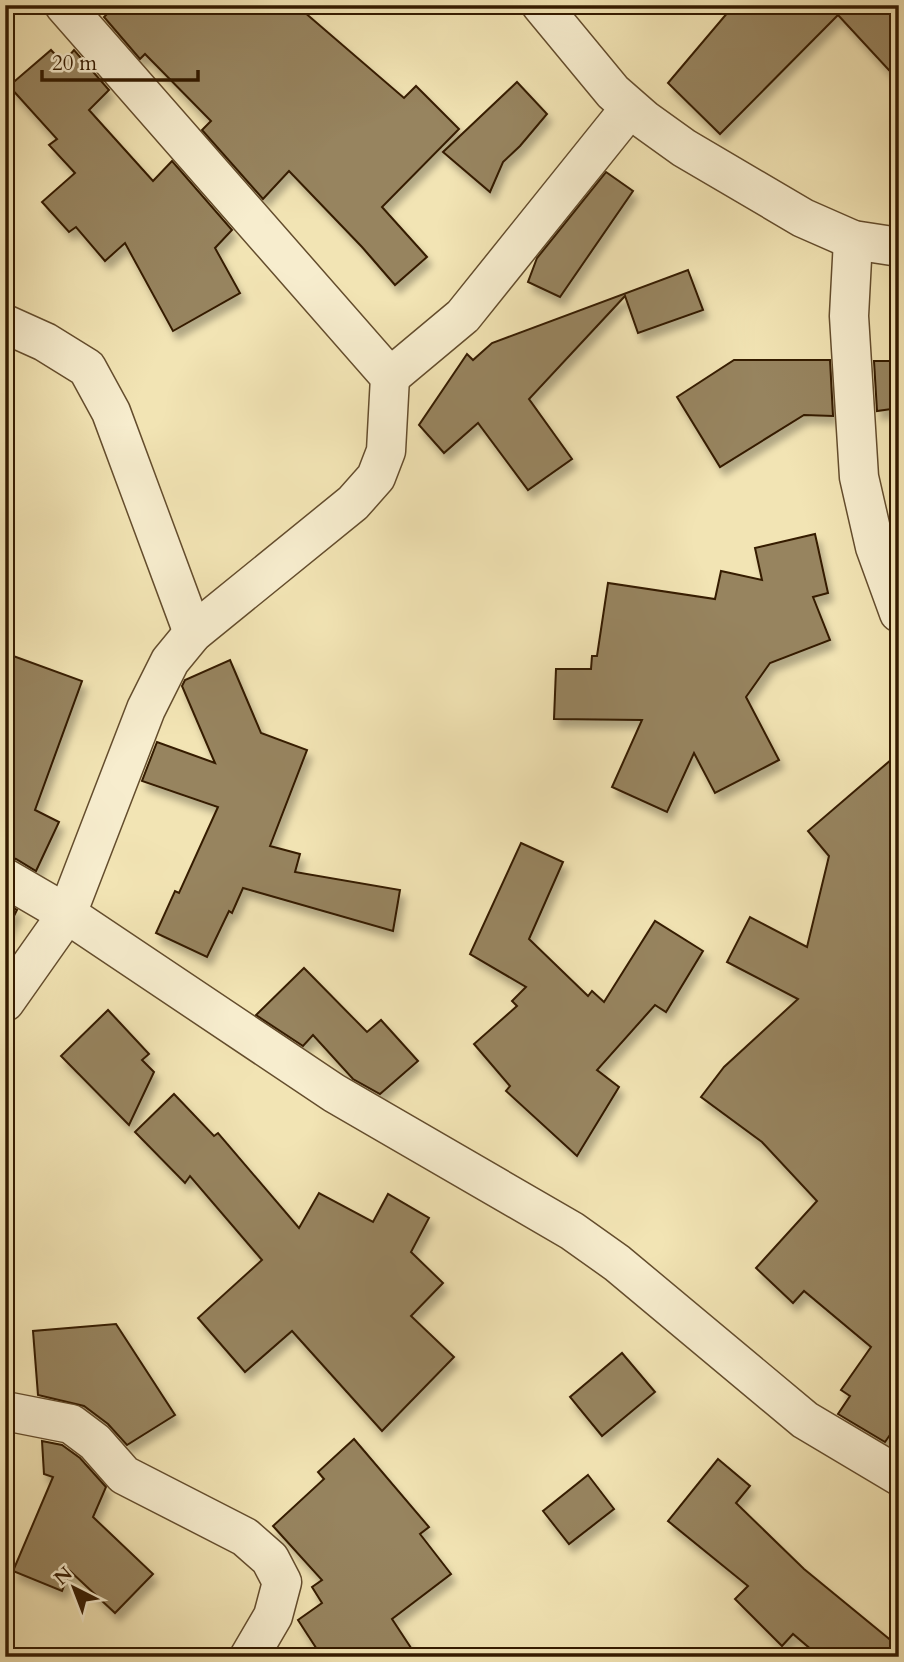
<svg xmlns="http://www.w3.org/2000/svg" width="904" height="1662" font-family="Cardo,serif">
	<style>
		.building { fill: #97845e; stroke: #351b00; stroke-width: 2; filter: url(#shadow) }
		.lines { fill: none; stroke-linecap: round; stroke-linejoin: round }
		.minor-casing { stroke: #644d2d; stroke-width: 41 }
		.minor { stroke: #f7edce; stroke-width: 38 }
	</style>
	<defs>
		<filter id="shadow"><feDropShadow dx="4.5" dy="8" stdDeviation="3.5" flood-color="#0004"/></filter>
	</defs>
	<rect width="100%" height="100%" fill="#f2e4b4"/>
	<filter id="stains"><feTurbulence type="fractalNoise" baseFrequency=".00286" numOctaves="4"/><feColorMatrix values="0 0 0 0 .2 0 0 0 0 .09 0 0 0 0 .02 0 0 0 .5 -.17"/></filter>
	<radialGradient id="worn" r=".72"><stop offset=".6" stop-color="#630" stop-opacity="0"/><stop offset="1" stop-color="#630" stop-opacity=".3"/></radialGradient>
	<!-- building -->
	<g class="building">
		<polygon points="116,5 296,5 404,98 416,86 459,129 382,207 427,257 395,285 362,247 289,171 263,199 202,130 211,121 145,54 140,59 104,17"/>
		<polygon points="734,5 899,5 899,81 838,15 720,134 668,83"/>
		<polygon points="51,50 63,63 74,50 109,90 89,110 153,181 172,161 232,230 215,248 240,293 173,331 125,243 105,261 76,227 69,232 42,202 75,173 49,145 57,139 9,86"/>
		<polygon points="517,82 547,114 520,146 503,162 490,192 443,152"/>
		<polygon points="606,172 633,191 560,297 528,282 537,258"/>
		<polygon points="688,270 703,310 638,333 625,296 529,399 572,459 528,490 478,423 444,453 419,425 467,354 473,360 492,343"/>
		<polygon points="734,360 830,360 833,416 804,415 720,467 677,397"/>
		<polygon points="874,361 899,361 899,408 877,411"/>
		<polygon points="815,534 828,593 813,597 830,640 770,663 746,697 779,760 715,793 694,753 667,812 612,787 642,720 554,719 556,669 591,669 592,656 597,656 608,583 715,599 721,571 762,580 755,548"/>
		<polygon points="5,653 82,681 35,810 59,822 36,871 16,859 5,856"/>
		<polygon points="230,660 261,733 307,750 270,846 300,854 295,872 400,890 393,931 243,888 232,913 229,911 207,957 156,933 175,891 179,893 218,807 142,781 157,742 215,763 182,686 185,680"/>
		<polygon points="899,753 899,1422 885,1442 838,1414 850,1396 841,1390 871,1347 804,1291 793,1303 756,1268 817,1201 762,1142 701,1097 724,1067 798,999 727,962 750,917 807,947 829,856 808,831"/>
		<polygon points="521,843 563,862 529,939 588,996 592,991 604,1002 655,921 703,951 666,1012 655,1005 597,1070 619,1087 577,1156 506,1091 510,1086 474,1044 517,1006 512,1001 526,987 470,954"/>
		<polygon points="5,903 17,910 5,934"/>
		<polygon points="304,968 367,1032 381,1020 418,1061 380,1094 353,1079 313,1035 303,1046 256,1015"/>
		<polygon points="108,1010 149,1054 142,1060 154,1072 129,1125 61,1056"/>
		<polygon points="174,1094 214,1136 218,1133 299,1228 319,1193 373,1222 388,1194 429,1218 411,1252 443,1283 411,1316 454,1357 382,1431 292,1331 245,1372 198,1318 262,1260 190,1176 185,1183 135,1132"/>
		<polygon points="116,1324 175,1415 127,1445 108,1424 84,1406 38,1395 33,1331"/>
		<polygon points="622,1353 655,1392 602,1436 570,1397"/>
		<polygon points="354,1439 429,1527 420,1534 451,1574 392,1619 417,1657 322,1657 298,1620 322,1603 312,1587 322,1580 273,1526 324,1479 318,1472"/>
		<polygon points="42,1441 62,1445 80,1458 106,1487 93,1517 153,1574 115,1613 70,1571 62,1591 13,1571 53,1477 44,1474"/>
		<polygon points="718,1459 750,1486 736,1503 804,1569 899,1647 899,1657 820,1657 793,1634 782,1646 735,1599 748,1586 668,1521"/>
		<polygon points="588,1475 614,1509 569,1544 543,1511"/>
	</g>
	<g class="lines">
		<defs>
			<g id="minor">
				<polyline points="541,5 613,92 645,120 684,148 803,218 853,240 899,247"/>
				<polyline points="853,240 849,316 859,477 875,547 899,613"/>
				<polyline points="5,324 45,342 87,368 111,412 193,633"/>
				<polyline points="390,377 463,316 630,108"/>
				<polyline points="5,878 67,914 334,1093 572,1231 617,1263 805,1420 899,1476"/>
				<polyline points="5,1002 67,914 146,709 170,661 193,633 353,503 376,477 386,451 390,377 64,5"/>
				<polyline points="5,1411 71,1424 95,1442 124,1475 245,1537 270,1559 282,1582 273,1616 249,1657"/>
			</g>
		</defs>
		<!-- minor casing -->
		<use href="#minor" class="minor-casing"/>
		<!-- minor -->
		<use href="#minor" class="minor"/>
	</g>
	<!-- margin -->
	<rect width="904" height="1662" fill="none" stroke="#f2e4b4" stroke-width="28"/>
	<rect x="7" y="7" width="890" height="1648" fill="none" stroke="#351b00" stroke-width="3.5"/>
	<rect x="14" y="14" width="876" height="1634" fill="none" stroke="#351b00" stroke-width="2"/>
	<!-- north arrow -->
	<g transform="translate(74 1588) rotate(318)" stroke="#f7edce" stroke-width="5" paint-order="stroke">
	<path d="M0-5L12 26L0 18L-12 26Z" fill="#351b00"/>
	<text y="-10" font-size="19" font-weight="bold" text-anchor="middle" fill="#351b00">N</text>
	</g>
	<!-- scale -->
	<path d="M42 70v10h156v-10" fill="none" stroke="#351b00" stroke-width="3.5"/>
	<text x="52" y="70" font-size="21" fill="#351b00" stroke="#f7edce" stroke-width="5" paint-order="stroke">20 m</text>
	<rect width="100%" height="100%" filter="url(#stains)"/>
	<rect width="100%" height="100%" fill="url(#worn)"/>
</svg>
